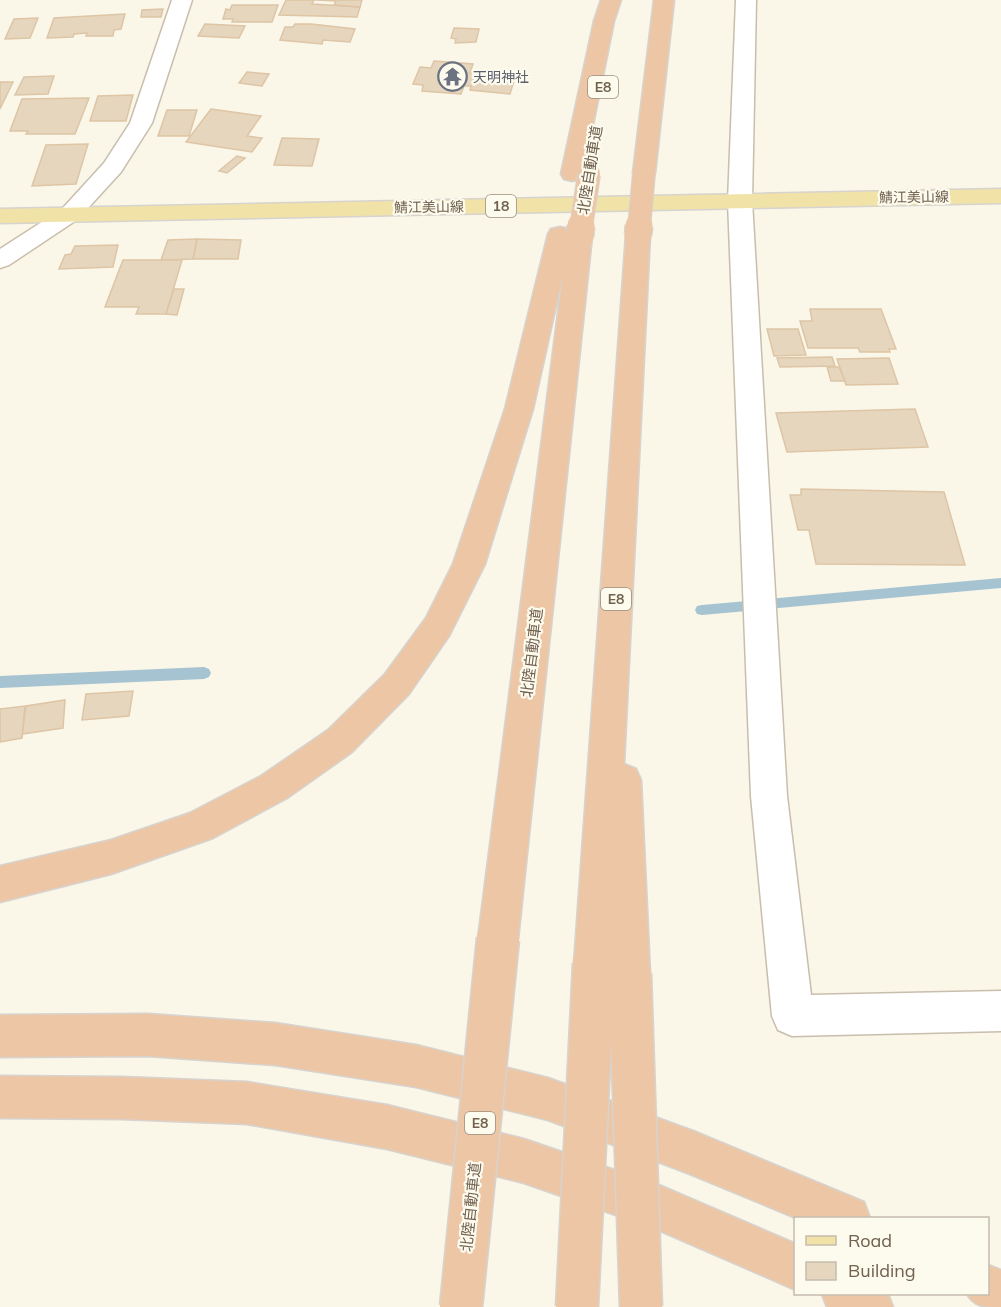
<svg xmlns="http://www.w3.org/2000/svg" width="1001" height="1307" font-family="Mulish,'Noto Sans JP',sans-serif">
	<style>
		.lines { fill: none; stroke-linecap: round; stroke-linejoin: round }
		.stream { fill: #a6c3d2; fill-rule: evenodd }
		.building { fill: #e7d6be; stroke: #ddc5a5; stroke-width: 1.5 }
		.street-casing { stroke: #c8bead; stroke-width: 3 }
		.secondary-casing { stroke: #cbbfab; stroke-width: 3 }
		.primary-casing { stroke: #d7d3ce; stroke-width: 3 }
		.highway-casing { stroke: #d7d3ce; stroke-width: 3 }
		.street { fill: #fff; fill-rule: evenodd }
		.secondary { fill: #fff; fill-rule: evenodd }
		.primary { fill: #f1e3a8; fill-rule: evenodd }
		.highway { fill: #edc6a6; fill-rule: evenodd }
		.highway-bridge-far2-casing { stroke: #d7d3ce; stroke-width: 24; stroke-linecap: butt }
		.highway-bridge-far1-casing { stroke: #d7d3ce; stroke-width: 29; stroke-linecap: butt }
		.highway-bridge-casing { stroke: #d7d3ce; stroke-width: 45; stroke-linecap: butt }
		.highway-bridge-far2 { stroke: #edc6a6; stroke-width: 22 }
		.highway-bridge-far1 { stroke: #edc6a6; stroke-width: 27 }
		.highway-bridge { stroke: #edc6a6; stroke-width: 42 }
		.labels { text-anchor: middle; stroke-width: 4.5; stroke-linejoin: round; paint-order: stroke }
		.far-worship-label { font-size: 14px; fill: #5b616d; stroke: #fdfaee; text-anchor: start }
		.shield { fill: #fdfaee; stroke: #9b8f7f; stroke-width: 1.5 }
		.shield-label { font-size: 14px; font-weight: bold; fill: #71614f }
		.far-street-label { font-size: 14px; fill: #71614f; stroke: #fdfaee }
		.street-label { font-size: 15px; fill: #71614f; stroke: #fdfaee }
	</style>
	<rect width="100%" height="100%" fill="#faf6e8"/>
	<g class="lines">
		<!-- stream -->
		<g class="stream">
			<polygon points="1001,578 1001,588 702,615 697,614 695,610 697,606 702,605"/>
			<polygon points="204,667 209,669 211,673 209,677 204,679 0,688 0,676"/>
		</g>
	</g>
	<!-- building -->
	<g class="building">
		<polygon points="286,0 317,0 314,0 312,4 360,7 357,17 279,15"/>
		<polygon points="317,0 362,0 360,7 334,5 336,1"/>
		<polygon points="232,5 278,5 272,22 232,22 233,19 223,19 226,9 230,10"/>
		<polygon points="163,9 161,17 141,17 142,10"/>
		<polygon points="125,14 121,29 114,30 113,36 86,36 87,33 74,34 73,37 47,38 54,18"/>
		<polygon points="38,18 30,38 5,39 14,19"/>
		<polygon points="205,24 245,26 239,38 198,36"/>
		<polygon points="295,24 311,24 355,29 350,42 323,40 322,44 280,40 285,27 293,27"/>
		<polygon points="454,28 479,29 476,42 455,43 456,39 451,38"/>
		<polygon points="434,61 473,64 470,73 477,73 478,71 516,74 510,94 470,90 471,86 464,86 461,94 422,91 423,85 413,84 420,67 431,68"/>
		<polygon points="247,72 269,74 262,86 239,83"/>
		<polygon points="54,76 48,94 15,95 24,77"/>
		<polygon points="0,82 13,82 0,109"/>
		<polygon points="133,95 126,121 90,121 98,96"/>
		<polygon points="89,98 75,134 26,134 28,131 10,131 22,99"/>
		<polygon points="211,109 261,116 247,136 262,138 252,152 186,142"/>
		<polygon points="167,110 197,110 189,136 158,136"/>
		<polygon points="282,138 319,139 312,166 274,165"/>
		<polygon points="88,144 76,184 32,186 46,145"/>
		<polygon points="237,156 245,158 227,173 219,171"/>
		<polygon points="197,239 241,240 238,259 193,259"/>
		<polygon points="197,239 193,259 161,260 168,240"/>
		<polygon points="118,245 113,267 59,269 65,255 71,254 75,246"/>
		<polygon points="123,260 182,260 166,314 136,314 139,307 105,307"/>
		<polygon points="174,289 184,289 177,315 166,314"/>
		<polygon points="810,309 881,309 896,349 889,349 890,352 860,352 858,348 808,348 800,321 812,321"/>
		<polygon points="767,329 798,329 806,355 774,356"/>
		<polygon points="832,357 835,366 780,367 777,358"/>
		<polygon points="889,358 898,384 846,385 837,359"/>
		<polygon points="827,367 839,367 845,381 831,381"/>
		<polygon points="915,409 928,447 787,452 776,413"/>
		<polygon points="801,489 944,492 965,565 816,564 809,530 798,530 790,495 801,495"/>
		<polygon points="133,691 129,716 82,720 86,694"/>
		<polygon points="65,700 63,728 22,734 26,706"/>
		<polygon points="25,706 22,738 0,742 0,709"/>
	</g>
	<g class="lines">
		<defs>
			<g id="street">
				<polygon points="172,0 192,0 152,123 121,172 78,219 70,221 62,219 58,214 62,209 104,163 130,123"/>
				<polygon points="736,0 756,0 752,201 787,796 811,995 1001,991 1001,1031 792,1036 778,1030 772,1016 751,796 728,201"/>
			</g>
			<polygon id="secondary" points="70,207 78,209 82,214 78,219 9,265 0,268 0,249 62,209"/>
			<polygon id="primary" points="1001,189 1001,203 0,223 0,209"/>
			<g id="highway">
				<polygon points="601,0 621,0 614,21 583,174 580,179 572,181 564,179 561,174 594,21"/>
				<polygon points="654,0 674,0 655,173 652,178 644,180 636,178 633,173"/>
				<polygon points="560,227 569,229 571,232 580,229 589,231 592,236 518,939 512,953 498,958 484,953 478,939 563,274 533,409 485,564 449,636 409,694 352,752 287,798 213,838 111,874 0,902 0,866 111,840 190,813 261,776 328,730 385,674 426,618 453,564 505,409 548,234 551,229"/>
				<polygon points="638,228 647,230 650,235 624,764 636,769 641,780 650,974 644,988 630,994 616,988 610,973 608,978 594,984 580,978 574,964 626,235 629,230"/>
				<polygon points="148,1014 275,1023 416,1045 548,1078 693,1131 864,1202 870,1218 796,1218 690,1174 548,1120 416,1087 275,1065 148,1056 0,1057 0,1015"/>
				<polygon points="0,1076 122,1077 247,1082 387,1105 524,1139 661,1186 796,1244 796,1290 656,1229 524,1183 387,1149 247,1124 122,1119 0,1118"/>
				<path d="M988 1265 1001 1270V1307C983 1307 975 1307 967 1294H988Z"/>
				<polygon points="822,1294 888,1294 893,1307 827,1307"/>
			</g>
		</defs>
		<!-- street casing -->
		<use href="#street" class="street-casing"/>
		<!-- secondary casing -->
		<use href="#secondary" class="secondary-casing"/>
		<!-- primary casing -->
		<use href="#primary" class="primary-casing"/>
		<!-- highway casing -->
		<use href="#highway" class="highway-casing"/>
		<!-- street -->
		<use href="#street" class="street"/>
		<!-- secondary -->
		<use href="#secondary" class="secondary"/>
		<!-- primary -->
		<use href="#primary" class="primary"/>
		<!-- highway -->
		<use href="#highway" class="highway"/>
		<defs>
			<g id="highway-bridge-far2">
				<polyline points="581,228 589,174"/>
				<polyline points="639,228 644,173"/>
			</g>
			<g id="highway-bridge-far1">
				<polyline points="638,235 639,226"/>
				<polyline points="580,236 581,226"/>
			</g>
			<g id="highway-bridge">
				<polyline points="630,974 641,1307"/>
				<polyline points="461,1307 498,939"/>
				<polyline points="577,1307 594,964"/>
			</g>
		</defs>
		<!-- highway-bridge-far2 casing -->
		<use href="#highway-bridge-far2" class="highway-bridge-far2-casing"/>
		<!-- highway-bridge-far1 casing -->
		<use href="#highway-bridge-far1" class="highway-bridge-far1-casing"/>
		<!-- highway-bridge casing -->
		<use href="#highway-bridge" class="highway-bridge-casing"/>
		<!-- highway-bridge-far2 -->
		<use href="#highway-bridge-far2" class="highway-bridge-far2"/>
		<!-- highway-bridge-far1 -->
		<use href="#highway-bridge-far1" class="highway-bridge-far1"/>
		<!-- highway-bridge -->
		<use href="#highway-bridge" class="highway-bridge"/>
	</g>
	<!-- icons -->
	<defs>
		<symbol id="temple-ring" viewBox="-11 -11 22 22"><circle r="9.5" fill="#fdfaee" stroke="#6b7280" stroke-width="1.5"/><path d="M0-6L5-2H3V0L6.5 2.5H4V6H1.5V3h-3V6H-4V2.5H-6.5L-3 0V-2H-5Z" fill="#6b7280"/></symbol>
	</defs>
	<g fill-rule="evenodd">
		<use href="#temple-ring" x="436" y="60" width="33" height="33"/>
	</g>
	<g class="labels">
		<!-- far-worship labels -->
		<g class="far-worship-label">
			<text x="473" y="82">天明神社</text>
		</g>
		<!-- shield labels -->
		<g class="shield">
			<rect x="588" y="76" width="30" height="22" rx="4.5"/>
			<rect x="486" y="195" width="30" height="22" rx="4.5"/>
			<rect x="601" y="588" width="30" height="22" rx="4.5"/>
			<rect x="465" y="1112" width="30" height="22" rx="4.5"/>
		</g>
		<g class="shield-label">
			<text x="603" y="92">E8</text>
			<text x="501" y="211">18</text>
			<text x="616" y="604">E8</text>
			<text x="480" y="1128">E8</text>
		</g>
		<!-- far-street labels -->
		<g class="far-street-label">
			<text transform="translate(914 197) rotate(-1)" y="5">鯖江美山線</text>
			<text transform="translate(429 207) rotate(-1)" y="5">鯖江美山線</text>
		</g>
		<!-- street labels -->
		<g class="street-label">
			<text transform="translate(590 170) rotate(-81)" y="5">北陸自動車道</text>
			<text transform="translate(532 653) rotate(-83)" y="5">北陸自動車道</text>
			<text transform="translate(471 1207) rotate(-84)" y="5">北陸自動車道</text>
		</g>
	</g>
	<!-- legend -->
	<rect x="794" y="1217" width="195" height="78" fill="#fdfaee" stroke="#c5bdae" stroke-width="1.5"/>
	<rect x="806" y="1236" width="30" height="9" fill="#f1e3a8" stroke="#c5bdae" stroke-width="1.5"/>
	<text x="848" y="1247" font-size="18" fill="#71614f">Road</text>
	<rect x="806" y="1262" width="30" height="18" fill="#e7d6be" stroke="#c5bdae" stroke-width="1.5"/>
	<text x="848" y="1277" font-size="18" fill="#71614f">Building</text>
</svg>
